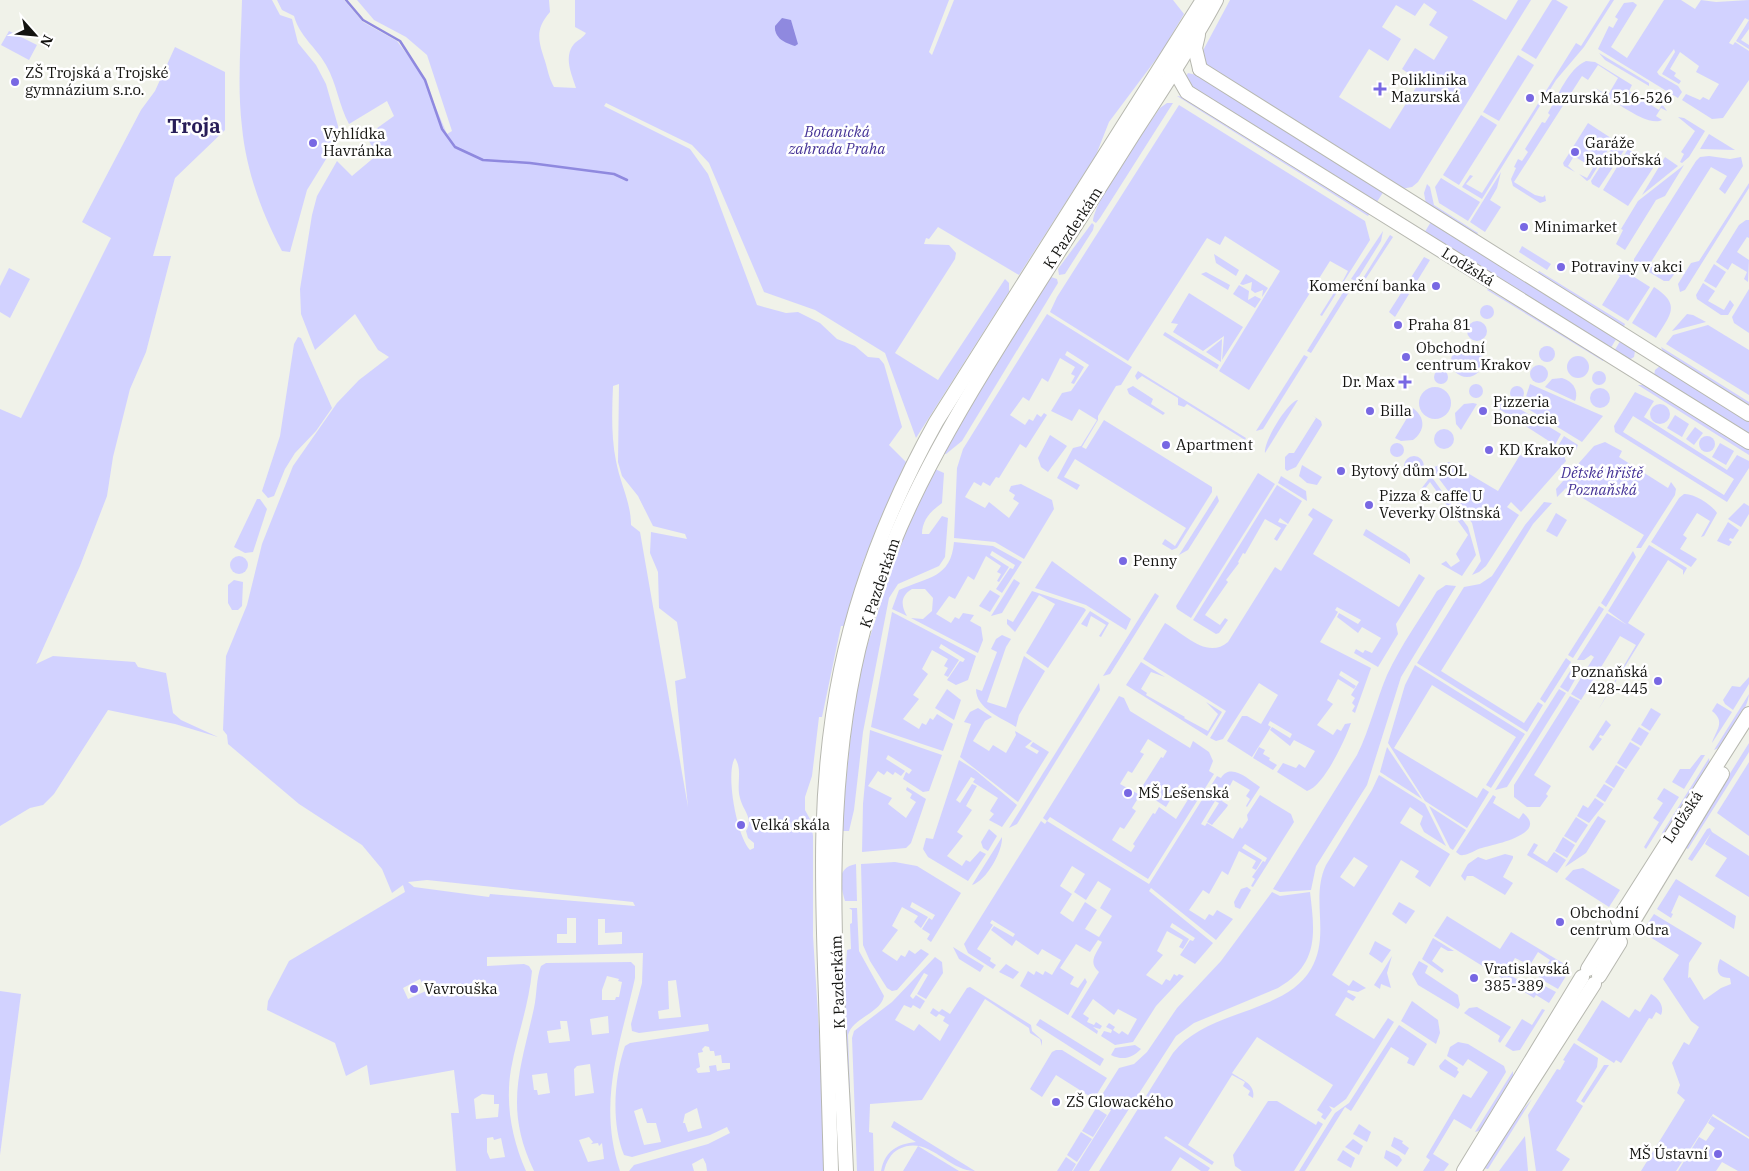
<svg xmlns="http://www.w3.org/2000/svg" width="1749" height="1171" font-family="'IBM Plex Serif',serif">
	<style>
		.green { fill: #d2d2ff; fill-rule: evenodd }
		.water { fill: #8f89df }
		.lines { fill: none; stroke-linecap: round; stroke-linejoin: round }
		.stream { stroke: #8f89df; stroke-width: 2.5 }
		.secondary-casing { stroke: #b7b8b0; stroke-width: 16 }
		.secondary { stroke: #fff; stroke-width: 14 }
		.poi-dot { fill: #7868e3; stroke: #fff; stroke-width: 2 }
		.labels { text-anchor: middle; stroke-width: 5; stroke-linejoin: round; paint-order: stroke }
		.poi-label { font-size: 15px; fill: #131310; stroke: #fff; text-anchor: start }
		.park-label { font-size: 15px; font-style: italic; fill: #453397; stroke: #fff }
		.street-label { font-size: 15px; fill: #131310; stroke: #fff }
		.district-label { font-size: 20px; font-weight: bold; fill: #281e58; stroke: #fff }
	</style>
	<rect width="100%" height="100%" fill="#f0f2e9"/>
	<!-- green -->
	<g class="green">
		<path d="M242 0H272L280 15 292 19 298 43 316 65 326 84 338 126 339 138 307 190 290 252 282 251C262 214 246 170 242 127 237 86 241 42 242 0Z"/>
		<path d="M277 0H344L363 22 397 41 421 73 447 134 452 131 427 55 406 37 374 20 357 0H549L550 12C535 29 538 40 545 61 548 71 549 78 554 87L576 88C572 75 563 57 574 44 578 40 583 38 586 33L575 27V0H949L929 52 932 55 954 0H1173L1184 14 1168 41 1169 42 1109 122 1096 155 1019 275 938 227 929 239 926 238 924 244 949 245 956 253 955 259 895 353 938 380 1005 279 1009 283V292L916 438 885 353 815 310 764 292 709 163 692 145 606 103 604 106 690 149 708 174 757 305 786 313 798 312 820 323 837 339 855 346 868 357 879 358 884 364 902 427 889 445 906 462 863 562 844 626H841L822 717H819L812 776 805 797V810L811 821 813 836V936L828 1171H707L706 1164 703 1158 692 1164 694 1171H629L634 1165 708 1144 730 1133 727 1127 710 1135 632 1157 624 1155C611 1123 614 1078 625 1046L630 1043 709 1031 708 1024 639 1033 632 1031 631 1024 642 983 643 953 487 957V966L524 964 529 966 532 971C529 1005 517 1036 511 1069 505 1104 512 1139 526 1171H456L451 1113H459L454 1070 370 1085 367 1065 346 1076 335 1043 267 1010 268 1001 289 961 405 892 403 885 392 893 382 869 362 845 299 804 228 744 227 735 223 730 226 656 247 605 262 544 293 466 337 403 359 380 389 357 378 350 355 314 315 350 301 314 300 289 312 215 317 196 337 161 352 176 377 155 366 136 394 116 387 101 349 124C339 106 337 84 326 65 316 47 300 37 294 16L282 10ZM619 384 618 462 622 476 638 496 653 526 685 534 687 539 651 532 650 553 658 572 659 608 677 622 686 678 675 681 688 807 640 532 631 525C631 502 620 483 616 461 611 436 612 410 613 386ZM735 758C743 770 736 784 740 798 743 811 754 818 746 831L748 838 754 843V848L750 850C737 837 725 773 735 758ZM427 880 633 902 635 906 490 894 489 897 414 887 408 882ZM567 918H576V943H557V934H567ZM598 919H605V933L622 932V944L598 945ZM420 979 426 991 408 999 403 988ZM676 980 681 1017 659 1019 658 1011 669 1009 668 981ZM705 1046 709 1047 710 1051H714L715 1056 721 1055 722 1063H730V1069L717 1071 716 1065 709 1066 710 1072 698 1073 696 1069 700 1067 698 1053 703 1052 702 1049ZM482 1094 494 1095V1104H499L498 1117 476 1119 474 1099ZM642 1108 647 1123H656L661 1142 644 1145 634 1111ZM697 1108 702 1128 688 1132 685 1123H683L685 1114ZM493 1137 494 1140 501 1138 505 1157 490 1159 487 1152V1138Z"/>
		<path d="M1230 0H1472L1506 20 1518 0H1531L1418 182 1412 187 1401 189 1208 69 1199 58ZM1424 3 1437 12 1429 25 1448 37 1434 60 1415 48 1402 69 1420 81 1390 129 1339 97 1369 49 1388 61 1401 39 1382 27 1396 5 1415 16Z"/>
		<polygon points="1552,0 1556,0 1568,7 1536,59 1521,50"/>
		<polygon points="1610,0 1614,0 1584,47 1556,80 1482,199 1462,187 1470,175 1473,176 1466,184 1482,193 1576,43 1581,46"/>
		<polygon points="1664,0 1681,0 1695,9 1701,0 1716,2 1749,0 1749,29 1741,40 1749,45 1749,49 1736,41 1749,20 1745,18 1729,43 1733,45 1735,42 1749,51 1749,80 1723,118 1712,119 1682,100 1686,94 1700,100 1703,97 1709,100 1719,84 1696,72 1699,66 1680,52 1670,69 1676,73 1674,76 1681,81 1679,84 1662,74 1675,52 1674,49 1657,72 1659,75 1678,86 1682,92 1678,98 1598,49 1609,26 1613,28 1618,19 1615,17 1624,3 1633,2 1637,5 1611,47 1627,58"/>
		<polygon points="9,31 37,45 29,60 1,45"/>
		<polygon points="175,47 225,72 225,130 175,178 153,256 171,256 146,352 130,389 113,457 107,496 80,566 36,664 53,656 135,662 138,667 166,673 173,713 181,720 218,737 175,724 108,710 54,794 43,805 30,808 0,826 0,409 21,418 111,238 82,222 141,110 155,91"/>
		<polygon points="1599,53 1649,83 1649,86 1605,60"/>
		<polygon points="1518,55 1534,65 1499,121 1483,112"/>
		<path d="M1586 61 1595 62 1632 85 1629 91 1659 110 1662 104 1667 111 1661 108 1656 116 1662 120C1647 128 1609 97 1595 88L1608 95 1618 78 1598 65 1588 80 1582 76 1514 182 1535 195 1543 197 1545 195 1546 201 1540 203 1513 186 1511 179 1516 168 1514 167 1518 159 1522 161 1528 152 1525 149 1542 122 1545 123 1550 115 1548 113C1558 96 1568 69 1586 61Z"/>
		<polygon points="1188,73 1200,76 1384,191 1375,205 1199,94 1184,80"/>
		<polygon points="1177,96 1184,97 1370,213 1368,216"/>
		<path d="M1167 103H1173L1100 218 1096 223 1093 221C1096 197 1144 131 1160 108Z"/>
		<polygon points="1179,105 1365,221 1370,240 1322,316 1320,315 1335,291 1338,290 1348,271 1330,261 1249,390 1219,371 1280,271 1225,236 1220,245 1207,238 1128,361 1050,312 1057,297"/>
		<polygon points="1481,115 1497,125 1459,185 1443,175"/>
		<polygon points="1678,117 1684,118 1705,131 1689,157 1682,163 1680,162 1684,154 1681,152 1695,131"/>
		<polygon points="1588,123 1614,140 1590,179 1587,181 1579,174 1587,178 1593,168 1574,156 1568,166 1575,172 1564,166 1563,163"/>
		<polygon points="1709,134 1735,150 1700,149"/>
		<polygon points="1616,142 1624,145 1625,149 1599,188 1592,184 1591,181"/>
		<polygon points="1628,149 1655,165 1628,206 1603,190"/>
		<polygon points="1709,156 1730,159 1741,157 1743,166 1725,194 1719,189 1727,176 1711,167 1651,262 1667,272 1669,268 1676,272 1669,281 1664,281 1634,263 1634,259 1696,161 1700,157"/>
		<polygon points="1665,157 1678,166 1642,195"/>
		<polygon points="1684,165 1665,196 1656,200 1625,250 1616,244 1623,230 1621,229 1638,201"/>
		<polygon points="1501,172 1497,188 1490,200 1501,207 1485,232 1470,222"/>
		<polygon points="1441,178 1480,202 1468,221 1439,203 1435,187"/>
		<polygon points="1749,183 1749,188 1685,290 1680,292 1678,284 1691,263 1699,261"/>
		<polygon points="1427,184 1430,187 1434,205 1478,233 1475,237 1426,204 1424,193"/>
		<polygon points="1432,220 1618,336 1609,351 1423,235"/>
		<polygon points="1746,220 1749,220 1749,238 1747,237 1737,252 1749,260 1748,282 1744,279 1747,272 1732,263 1728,270 1716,262 1739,225"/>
		<polygon points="1092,223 1094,225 1093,230 1065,274 1059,275 1058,269"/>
		<polygon points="1383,231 1381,241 1356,281 1351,279"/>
		<polygon points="1390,235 1393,237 1361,286 1360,283"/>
		<polygon points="1522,246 1551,264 1547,270 1519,252"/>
		<polygon points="1214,254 1239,270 1236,276 1216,263"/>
		<polygon points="1424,257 1430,260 1395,317 1389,312"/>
		<polygon points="1714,264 1726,272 1716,288 1704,281"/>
		<polygon points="9,268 30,279 10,318 0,312 0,286"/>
		<polygon points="1620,268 1650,287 1628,321 1602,305 1620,276 1615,273"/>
		<polygon points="1539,271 1625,324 1623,329 1537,273"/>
		<polygon points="1206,272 1230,285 1228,290 1201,274"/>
		<polygon points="1246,274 1268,288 1262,297 1263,290 1255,293 1251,290 1252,282 1243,285 1240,284"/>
		<polygon points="1051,277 1057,279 1058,283 962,441 946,454 943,454 952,433"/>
		<polygon points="1703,283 1715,291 1708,301 1724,310 1730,300 1734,305 1728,315 1721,315 1697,299 1696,295"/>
		<polygon points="1239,285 1249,291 1248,300 1255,296 1261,299 1255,308 1233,294"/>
		<polygon points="1347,286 1351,289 1311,353 1307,351"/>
		<path d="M1654 287C1682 305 1670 315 1656 338L1632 323Z"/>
		<polygon points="1488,289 1604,359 1603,361 1487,290"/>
		<polygon points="1749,289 1749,333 1734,323 1732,317"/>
		<polygon points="1189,293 1243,327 1222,360 1224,336 1203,351 1173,332 1178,324 1171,323"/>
		<circle cx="1487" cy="312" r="7"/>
		<polygon points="1047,314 1132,367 1121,385 1116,386 1098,416 1098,420 1082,447 1086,449 1104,420 1212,487 1212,492 1177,548 1172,550 1162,544 1165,539 1175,546 1186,528 1075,459 1064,477 1080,485 1077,490 1057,478 1073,448 1081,446 1097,420 1079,409 1072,421 1051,411 1062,393 1071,391 1089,365 1067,351 1065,355 1084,367 1074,384 1071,383 1075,376 1071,374 1075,367 1060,358 1048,382 1042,378 1029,401 1023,397 1010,415 1025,425 1029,419 1033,421 1037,414 1041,417 1044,413 1047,415 1026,448 1020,444 999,478 996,477 990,486 983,482 981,486 974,482 965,497 985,508 989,502 1009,518 1019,503 1013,499 1015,495 1009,491 1011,486 1021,484 1052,500 1054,509 1024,559 995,542 954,538 957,468 963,449"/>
		<polygon points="1687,314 1693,315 1706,322 1672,331"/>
		<circle cx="1477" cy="331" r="10"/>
		<polygon points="1708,325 1749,350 1749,395 1666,344 1673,335"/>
		<polygon points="1165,332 1219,365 1217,369 1163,335"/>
		<polygon points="298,337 301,338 332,408 316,431 295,453 285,469 274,496 268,498 262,491 280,436 294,344"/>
		<polygon points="1622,338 1635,351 1634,357 1629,360 1613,353"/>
		<polygon points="1222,339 1221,362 1206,352"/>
		<circle cx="1467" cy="361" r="16"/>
		<circle cx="1547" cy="354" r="8"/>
		<polygon points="1661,347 1749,402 1749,408 1664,354"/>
		<polygon points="1304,355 1308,357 1263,429 1256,431"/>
		<circle cx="1578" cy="367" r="11"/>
		<circle cx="1539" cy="374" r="9"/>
		<polygon points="1660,366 1749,418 1749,438 1654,376 1655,370"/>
		<circle cx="1441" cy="377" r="7"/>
		<circle cx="1599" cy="378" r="7"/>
		<polygon points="1138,371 1246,438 1245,440 1187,404 1184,407 1178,405 1178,398 1142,376 1137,380 1135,376"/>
		<path d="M1562 378C1573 381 1579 391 1575 401L1545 387 1552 379Z"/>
		<circle cx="1476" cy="391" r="7"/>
		<polygon points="1530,384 1603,416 1582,442 1523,406"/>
		<polygon points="1638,385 1644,385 1749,449 1749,455"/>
		<circle cx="1517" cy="393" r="7"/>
		<polygon points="1133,386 1153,399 1151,404 1165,413 1163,415 1129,394 1127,389"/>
		<circle cx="1435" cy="403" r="16"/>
		<circle cx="1600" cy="398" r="10"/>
		<path d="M1635 392 1654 401 1644 417 1727 470 1737 455 1749 461V468L1727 502 1615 432 1614 426ZM1633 416 1734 479 1724 495 1623 432Z"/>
		<polygon points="1502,398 1561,434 1555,445 1496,407"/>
		<path d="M1298 400 1265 453C1263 442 1288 401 1298 400Z"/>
		<polygon points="1473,403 1477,404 1461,430 1456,424 1455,413 1464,404"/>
		<circle cx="1660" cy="414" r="10"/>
		<path d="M1413 408C1426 418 1425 431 1413 440L1401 441 1395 438Z"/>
		<polygon points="1312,415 1321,421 1322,425 1296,467 1287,471 1285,469 1285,457 1289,453 1294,453 1316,418"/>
		<polygon points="1675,415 1689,424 1682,437 1667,428"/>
		<polygon points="1695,427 1703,433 1694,445 1686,439"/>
		<circle cx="1444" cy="439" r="10"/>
		<polygon points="1050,435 1067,446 1048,472 1041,467 1038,458"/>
		<polygon points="1564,436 1578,445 1576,450 1564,450 1558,446"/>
		<circle cx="1707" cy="444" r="8"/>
		<polygon points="1605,442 1622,451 1619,457 1668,488 1671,482 1676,489 1675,495 1641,548 1636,548 1644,535 1566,488 1557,497 1556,489 1594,446"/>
		<circle cx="1397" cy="450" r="7"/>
		<polygon points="1720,443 1734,451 1726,465 1712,457"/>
		<polygon points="1530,445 1549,457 1554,450 1564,456 1566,461 1521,512 1511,502 1507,507 1519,515 1486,566 1479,572 1472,575 1481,561 1472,523 1431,468 1449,462 1498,491 1520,455 1522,456"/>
		<circle cx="1414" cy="466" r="10"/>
		<polygon points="1302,465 1322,477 1317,485 1307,483 1299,476"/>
		<path d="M935 469 944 473 942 503C931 511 922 520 922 534H929L942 516 948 518 945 557 939 566 898 584 889 598 863 732 854 810 849 831H843L842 820 855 695 866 649 902 538Z"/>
		<polygon points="1258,473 1275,484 1191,618 1177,609 1176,606"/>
		<polygon points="1281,476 1306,491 1307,501 1278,483"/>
		<polygon points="1431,476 1468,527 1476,555 1462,576 1441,564 1446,561 1451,567 1460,561 1456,554 1468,535 1430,482 1423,491 1421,489"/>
		<polygon points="1277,485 1302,501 1288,524 1280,518 1278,522 1287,525 1277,541 1274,539 1281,528 1265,519 1245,554 1243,553 1238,562 1239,563 1226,580 1228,582 1205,615 1220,625 1225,618 1228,620 1219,633 1216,634 1193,620"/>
		<path d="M1684 494C1694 493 1712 505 1717 513L1704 536 1701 537 1710 521 1697 513 1683 535 1687 538 1680 549 1697 559 1691 567 1651 542 1679 498Z"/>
		<polygon points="1217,495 1219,501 1188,550 1179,555"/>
		<polygon points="257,499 260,499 267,509 253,552 245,553 234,547"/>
		<polygon points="1544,502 1552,503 1533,524 1441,671 1524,723 1538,702 1543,705 1527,732 1417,663 1464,587 1480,584 1492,576 1525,525"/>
		<polygon points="1744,503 1749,506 1749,514 1741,527 1728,519"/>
		<path d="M1313 508 1333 520 1313 554 1399 607 1419 574 1425 578 1396 624 1398 634 1378 667 1354 653 1356 649 1363 653 1365 650 1372 653 1381 638 1362 627 1358 633 1337 617 1339 613 1358 624 1361 620 1337 607 1335 610 1338 612 1320 642 1371 668 1355 713 1352 711 1355 706 1352 703 1355 698 1351 695 1359 682 1341 671 1339 675 1356 686 1354 689 1338 679 1327 700 1333 704 1317 725 1333 735 1337 729 1341 731 1345 724 1351 723C1345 740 1324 786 1307 791L1277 772 1283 763 1296 768 1299 764 1305 768 1315 751 1294 740 1290 746 1270 730 1272 727 1290 738 1292 734 1270 721 1268 725 1271 727 1252 757 1227 741 1242 716H1247L1261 724 1278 695 1259 683 1223 739 1216 741 1210 738 1226 711 1143 659 1165 623C1183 633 1207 660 1228 642L1275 567 1281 571 1313 519 1308 515Z"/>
		<polygon points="1556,513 1567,520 1557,537 1546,531"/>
		<polygon points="1728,522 1739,530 1733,539 1730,538 1729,540 1732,542 1729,546 1717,541"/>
		<polygon points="1366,529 1406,554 1410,559 1410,564 1363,535"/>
		<path d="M954 542 993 546 1022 562 1002 593 996 589 1010 568 1013 569 1015 565 992 551 990 555 1009 567 999 582 997 581 1001 574 997 572 1001 566 986 556 974 580 968 576 955 599 949 596 936 614 951 623 955 617 959 619 963 613 974 615 970 621 981 627 983 640 978 653 911 618 923 619 932 611 933 598 925 589H912C900 596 901 606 907 616L892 609 899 590C928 577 951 578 954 542Z"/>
		<polygon points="1649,545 1687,568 1683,575 1683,570 1668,560 1628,623 1645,634 1598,710 1636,645 1620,636 1581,700 1571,694 1594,657 1591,655 1584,660 1577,660 1607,613 1627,625 1608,611"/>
		<polygon points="1633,551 1636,557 1606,607 1601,603"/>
		<circle cx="239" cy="565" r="9"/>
		<polygon points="1052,561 1131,619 1126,630 1086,605 1035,588"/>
		<polygon points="1014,579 1020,583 1002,613 991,616"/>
		<polygon points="234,580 243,582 242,606 238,610 232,610 228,603 228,585"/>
		<path d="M1446 585 1456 586 1401 677 1367 785 1316 866 1311 890 1280 892 1273 889 1357 755C1370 729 1376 701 1387 675 1401 645 1420 619 1437 591Z"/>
		<polygon points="990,590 1000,596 990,612 979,606"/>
		<polygon points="1032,591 1084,608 1086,610 1048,668 1026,653 1055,604 1039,595 1015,632 1007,624 1007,619 1013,622"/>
		<polygon points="1155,593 1159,596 1110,674 1103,676"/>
		<polygon points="1599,606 1604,609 1573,658 1568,655"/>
		<polygon points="1090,611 1109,623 1101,637 1099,636 1106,625 1091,616 1087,627 1081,624"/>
		<polygon points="892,612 976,656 968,680 956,685 947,680 960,661 963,662 965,659 941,644 939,648 959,660 948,677 944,675 948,668 944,666 948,659 932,650 922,669 928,674 913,695 919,699 903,719 919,729 922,723 926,725 930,718 933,720 937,714 953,724 943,751 871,727"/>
		<path d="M1002 635 1011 639 1006 647 987 702 1006 708 1024 656 1045 671 1019 715 1016 727C1002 718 976 709 976 689L982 691 997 652 991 649 996 639Z"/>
		<polygon points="1566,658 1571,662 1545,703 1540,699"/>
		<polygon points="1141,662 1165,677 1151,672 1141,689 1147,693 1146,695 1185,717 1184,718 1208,731 1218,714 1206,702 1222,712 1207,736 1126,685"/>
		<polygon points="1415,665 1525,734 1491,788 1486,785 1516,737 1432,685 1394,748 1477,798 1483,788 1489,792 1467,828 1425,801 1388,743 1405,685"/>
		<polygon points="1574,665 1577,676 1568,692 1560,687"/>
		<polygon points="1749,677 1749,684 1733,710 1725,704 1723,700 1732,686 1740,687"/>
		<polygon points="1099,683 1100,690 1017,824 1009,828"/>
		<polygon points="947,689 961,700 954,720 935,708"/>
		<polygon points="1559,689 1566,693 1507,787 1495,790"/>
		<path d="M1749 694C1749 706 1726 747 1714 750Z"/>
		<path d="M1119 696 1124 698 1130 711 1190 748 1193 741 1209 752 1213 761 1209 771 1214 774 1148 879 1050 817 1047 821 1149 884 1217 776 1221 778C1231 762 1249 780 1260 787L1247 807 1246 806 1250 799 1246 796 1250 790 1233 780 1222 801 1228 805 1227 807 1212 825 1207 822 1219 803 1215 801 1201 824 1205 826 1207 823 1233 839 1240 827 1242 829 1248 820 1247 815 1260 795 1291 814 1294 822 1253 887 1251 886 1255 879 1252 877 1263 861 1265 862 1267 858 1245 844 1242 848 1262 860 1256 870 1252 868 1256 861 1239 851 1228 875 1222 871 1209 894 1203 890 1189 910 1205 920 1209 914 1213 916 1217 910 1233 919 1216 940 1151 888 1149 891 1213 943 1195 964 1180 955 1190 940 1193 941 1195 938 1172 923 1170 927 1189 939 1183 949 1179 947 1183 940 1167 931 1157 951 1163 955 1146 975 1162 985 1166 979 1170 981 1174 974 1177 976 1179 974 1184 976 1156 1006 1133 1042 1115 1045 1101 1036 1104 1031 1111 1033 1112 1030 1106 1027 1109 1023 1115 1027 1113 1030 1119 1034 1122 1031 1128 1035 1137 1019 1118 1009 1114 1015 1093 999 1083 1014 1089 1018 1087 1022 1094 1025 1096 1022 1102 1026 1100 1029 1093 1027 1098 1031 1097 1034 1071 1017 1099 972C1087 962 1097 953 1102 942L1098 940 1090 952 1076 944 1060 968 1074 977 1070 984 1078 988 1085 978 1087 982 1068 1015 1020 986 1028 971 1034 975 1036 971 1043 975 1045 971 1052 975 1061 960 1042 949 1038 955 1016 940 1012 946 991 930 994 926 1013 937 1015 934 992 920 990 923 993 925 977 949 991 958 990 961 996 965 993 969 968 953 964 944 1041 821 1045 824 1047 821 1043 818ZM1148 739 1167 751 1163 758 1161 757 1140 790 1166 807 1179 785 1192 793 1176 819 1159 807 1155 814 1153 813 1133 844 1135 846 1131 852 1112 840 1120 827 1124 829 1136 811 1132 808 1140 795 1120 784 1128 771 1132 773 1144 754 1140 752ZM1072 866 1085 874 1074 892 1086 900 1098 881 1111 889 1100 908 1112 916 1099 937 1085 929 1097 910 1085 902 1073 922 1060 913 1072 894 1060 886Z"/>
		<polygon points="1570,696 1580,701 1534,775 1551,786 1546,794 1548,796 1540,807 1527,807 1514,797 1514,785"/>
		<path d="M1717 703 1732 712 1712 743C1716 730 1726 722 1712 711Z"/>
		<polygon points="978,708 992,717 985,721 973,741 989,751 993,745 1006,753 1016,735 1015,731 1032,741 1025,747 1037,754 1039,751 1030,746 1033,742 1049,752 1018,802 960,757 971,724 964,722 970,712"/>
		<polygon points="1651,708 1661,714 1650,731 1641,725"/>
		<polygon points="1606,720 1611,725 1603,736 1600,735 1599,737 1602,739 1593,751 1589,747"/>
		<polygon points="1639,727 1649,733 1641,746 1631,740"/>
		<polygon points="870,730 942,755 929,791 923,792 903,779 906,772 909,774 912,770 888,755 886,759 905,771 901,776 895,772 893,775 887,771 884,775 878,771 868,786 892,798 888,804 906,818 916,802 910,798 912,794 906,790 907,787 926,799 911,843 906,848 862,852 863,804"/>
		<polygon points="1630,742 1640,748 1626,769 1617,763"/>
		<polygon points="1749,743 1749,752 1688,849 1684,847"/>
		<polygon points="1259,747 1265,750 1263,754 1270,758 1269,760 1277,765 1273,770 1253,758"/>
		<polygon points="1387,747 1422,799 1380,772"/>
		<polygon points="1701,755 1705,755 1684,789 1672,782 1680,769 1690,769"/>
		<polygon points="1709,758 1710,766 1666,836 1662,833"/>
		<polygon points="959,760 975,770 1017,805 1002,827 989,820 994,814 990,811 998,798 973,782 975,779 971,777 956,800 960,803 972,784 977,786 966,806 972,810 957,832 963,836 947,856 962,866 966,860 970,862 980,851 986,854 968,881 928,857 923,849 926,838 933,839"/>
		<polygon points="1749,762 1749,836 1717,813"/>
		<polygon points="1616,765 1625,770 1614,788 1605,782"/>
		<path d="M1379 775 1425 804 1446 846 1424 832 1420 824 1423 816 1410 807 1400 823 1450 854 1430 887 1415 877 1419 871 1401 860 1332 975 1349 986 1353 980 1366 988 1358 992 1348 990 1347 992 1356 997 1353 1001 1346 997 1335 1015 1374 1039 1388 1018 1394 1022 1346 1099 1334 1108 1329 1106 1332 1110 1325 1120 1321 1117 1323 1114 1317 1110 1333 1085 1257 1037 1232 1073C1242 1080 1256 1084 1253 1098L1248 1095 1250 1091 1243 1086 1245 1082 1232 1075 1188 1145 1214 1162 1212 1165 1166 1136 1164 1138 1210 1168 1208 1171H1201L1180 1157 1171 1171H1099L1173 1053C1207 1009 1285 1014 1311 969 1331 935 1310 899 1326 865L1372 790ZM1354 857 1368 866 1354 887 1340 877Z"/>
		<polygon points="1604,784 1613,789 1605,802 1596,796"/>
		<polygon points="1664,788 1679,797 1646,849 1644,847 1659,822 1653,818 1663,803 1657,799"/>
		<path d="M1493 795 1496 797 1493 803 1519 819 1523 813C1550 834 1492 845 1482 848 1476 849 1469 855 1463 855 1460 856 1459 854 1456 852Z"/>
		<polygon points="1595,798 1604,804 1589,823 1577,816 1583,805 1588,808"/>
		<polygon points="1429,806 1466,830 1453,850 1450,848"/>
		<polygon points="1598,816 1606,821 1586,853 1565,867"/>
		<polygon points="1576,817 1588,825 1576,843 1564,836"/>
		<polygon points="1710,828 1712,832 1749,856 1749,897 1715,876 1727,858 1705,844 1711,833 1692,861 1688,859 1707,829"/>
		<polygon points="989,829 997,836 988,851 983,848 981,842"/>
		<path d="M1002 837C1003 851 986 881 972 885Z"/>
		<polygon points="1563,837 1575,845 1567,858 1555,851"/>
		<polygon points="1534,843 1538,845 1533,853 1547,862 1554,852 1566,860 1557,873 1527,855"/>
		<polygon points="1505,854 1513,856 1513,858 1503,877 1513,883 1505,895 1473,876 1467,876 1465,881 1461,876 1468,864 1478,857 1486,860"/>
		<polygon points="895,862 917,866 961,893 931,942 927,939 930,934 922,929 929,918 932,920 935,915 912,902 910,907 928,917 921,928 914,922 918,916 902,907 892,926 898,930 882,951 897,961 901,955 905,957 909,950 915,954 921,949 929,954 897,990 892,991 887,988 870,961 863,945 861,864"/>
		<path d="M856 864 857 901H845C841 885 835 868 856 864Z"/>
		<polygon points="1583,868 1620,890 1609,907 1565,879 1573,870"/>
		<polygon points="1676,879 1736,916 1734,929 1679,895 1671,913 1673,914 1671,918 1657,909"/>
		<polygon points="1247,887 1251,890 1240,909 1235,907 1234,902 1241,889"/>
		<path d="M1272 892 1280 896 1310 892C1315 934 1319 964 1278 988L1194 1023 1176 1036 1089 1171H1073L1111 1110 1098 1101 1119 1068 1134 1064 1147 1052 1177 1008 1221 961Z"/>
		<polygon points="1399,902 1415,911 1406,924 1392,914"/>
		<path d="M849 908H857L859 951 884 996C880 1014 853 1017 848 1035L853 1171H852L844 993 847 950 851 949 850 924 852 923V910Z"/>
		<path d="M1654 914 1702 943 1689 963 1688 978 1690 977 1704 1000 1721 988 1731 984 1730 978C1716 978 1716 969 1720 959L1749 977V1137L1713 1114 1676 1171H1641L1685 1100 1677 1093 1680 1085 1672 1063 1684 1042 1689 1045 1699 1027 1691 1021 1663 979 1679 955 1642 932Z"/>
		<path d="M1447 916 1500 949 1511 932 1571 968 1558 989 1544 981 1543 985 1556 992 1549 1003 1536 995 1534 998 1434 936ZM1538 952 1550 960 1532 988 1508 974 1507 971 1515 958 1530 965Z"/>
		<polygon points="1433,938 1454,951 1448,951 1441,947 1432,961 1444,970 1442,973 1422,959"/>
		<polygon points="1375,941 1391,950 1382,963 1369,954"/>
		<polygon points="953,947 984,966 980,972 959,959"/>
		<polygon points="1392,956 1387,973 1391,988 1381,984 1380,989 1374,985"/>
		<polygon points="935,957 942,962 943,973 926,999 917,994 928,975 924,973 910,996 913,999 916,995 925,1001 920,1009 913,1005 911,1008 904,1005 895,1020 914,1031 919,1024 940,1041 949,1025 943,1021 945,1017 939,1014 936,1017 930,1013 933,1008 939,1012 942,1009 950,1014 967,988 970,987 1031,1025 1032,1031 1042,1040 1042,1046 1040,1039 1030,1033 1029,1028 985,999 922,1100 870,1104 869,1132 873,1133 874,1171 857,1171 852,1038 854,1031 892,1002"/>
		<polygon points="1419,961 1428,966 1425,973 1458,995 1460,1005 1458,1009 1418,985 1412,974"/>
		<path d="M631 962 635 966V978C620 1046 597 1101 620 1171H534C504 1108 520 1071 534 1008 537 995 536 979 541 966L546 963ZM607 976 619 979 618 981 622 982 619 997H616L615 1000H602V990ZM608 1016 609 1033 592 1035 590 1019ZM560 1021H567L570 1041 549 1043 547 1031 561 1029ZM590 1064 594 1093 575 1096 574 1069 577 1066ZM547 1073 550 1093 538 1095 537 1090H534L532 1075ZM589 1137 593 1142 591 1144 598 1143 599 1146 602 1143 604 1159 588 1162 579 1140Z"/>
		<polygon points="1006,964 1019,972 1013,979 999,972"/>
		<polygon points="0,991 21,994 0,1155"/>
		<path d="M1651 994C1658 998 1665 1006 1661 1015L1656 1012 1652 1019 1649 1018 1621 1063 1616 1060 1614 1063 1577 1040 1602 1000 1629 1018 1635 1009 1640 1012Z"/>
		<polygon points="1412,1001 1438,1020 1440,1033 1436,1044 1401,1021"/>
		<polygon points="1477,1007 1511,1027 1500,1043 1498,1041 1500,1036 1464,1013 1469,1008"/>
		<polygon points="1542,1009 1545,1010 1520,1050 1513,1051 1505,1046 1522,1019 1532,1025"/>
		<polygon points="1040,1019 1104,1059 1100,1066 1036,1025"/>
		<polygon points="1399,1025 1427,1044 1414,1066 1407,1063 1409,1058 1391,1047 1351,1111 1345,1107 1305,1171 1299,1171 1335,1113 1349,1103"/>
		<polygon points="1458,1042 1468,1044 1504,1066 1506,1072 1471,1129 1454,1119 1433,1154 1449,1164 1444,1171 1423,1171 1430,1160 1426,1157 1463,1094 1471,1098 1488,1072 1468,1059 1463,1066 1447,1056 1450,1047"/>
		<polygon points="1574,1043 1598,1058 1597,1067 1576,1101 1583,1106 1556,1150 1570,1159 1562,1171 1536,1171 1528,1115 1557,1069 1560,1070 1565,1061 1563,1060"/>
		<path d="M1135 1045 1141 1049C1132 1058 1123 1061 1111 1055L1115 1048Z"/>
		<polygon points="1056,1050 1062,1050 1107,1078 1094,1099 1056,1075 1042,1097 1030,1089 1052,1052"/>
		<polygon points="1445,1059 1458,1068 1457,1070 1459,1072 1455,1078 1440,1069 1439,1066"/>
		<polygon points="1604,1065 1609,1065 1584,1103 1581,1101"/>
		<polygon points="1513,1071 1513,1079 1482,1130 1475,1132"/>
		<polygon points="1532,1099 1488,1169 1483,1168 1511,1124"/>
		<polygon points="1268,1101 1277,1101 1316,1125 1318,1121 1323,1124 1294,1171 1242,1171 1235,1166 1233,1155"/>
		<polygon points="1096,1108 1107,1115 1093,1137 1082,1131"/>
		<polygon points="1712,1116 1749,1139 1749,1171 1738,1171 1722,1162 1716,1171 1678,1171 1699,1137 1706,1141 1715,1128 1708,1123"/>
		<path d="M894 1121 975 1171C948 1171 928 1134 899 1149 891 1153 886 1162 884 1171H881C885 1151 897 1144 916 1142L891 1127Z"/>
		<polygon points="1359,1124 1371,1132 1367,1142 1353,1134"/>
		<polygon points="1081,1132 1092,1139 1077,1162 1067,1155"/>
		<polygon points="1525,1136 1528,1171 1499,1171"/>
		<polygon points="1394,1137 1403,1141 1402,1143 1409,1148 1405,1155 1391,1146"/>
		<polygon points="1353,1139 1363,1146 1359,1155 1345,1147"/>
		<polygon points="918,1146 959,1171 903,1171"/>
		<polygon points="1343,1150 1355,1158 1351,1168 1337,1160"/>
		<polygon points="1386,1150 1399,1156 1402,1160 1397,1167 1384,1158"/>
		<polygon points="1066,1157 1076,1164 1072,1171 1057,1171"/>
	</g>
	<!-- water -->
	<path class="water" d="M782 18 791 20 798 44 795 46C785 43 774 38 775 26Z"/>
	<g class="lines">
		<!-- stream -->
		<polyline class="stream" points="346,0 363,20 400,41 425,80 442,129 455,147 483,160 530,163 614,174 627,180"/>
		<defs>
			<g id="secondary">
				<polyline points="1198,35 1195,48 1200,69"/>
				<polyline points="1175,63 1174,69 1187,92 1749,442"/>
				<polyline points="1200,69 1749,414"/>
				<polyline points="1618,920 1749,714"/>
				<polyline points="1629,928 1722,774"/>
				<polyline points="1588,969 1609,935"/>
				<polyline points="1599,976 1620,942"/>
				<path d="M831 1171C829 1113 828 1055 826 997 822 885 818 781 841 670 859 583 893 499 936 422L1203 0"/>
				<path d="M846 1171C839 1005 820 833 854 669 878 551 936 447 999 346 1043 275 1088 206 1132 136 1161 91 1191 47 1216 0"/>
				<polyline points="1464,1171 1582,977"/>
				<polyline points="1474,1171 1594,984"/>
			</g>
		</defs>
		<!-- secondary casing -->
		<use href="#secondary" class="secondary-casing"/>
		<!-- secondary -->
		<use href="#secondary" class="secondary"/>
	</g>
	<!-- markers -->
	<g class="poi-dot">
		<circle cx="15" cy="82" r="5"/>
		<path d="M1377.5 81.5h5v5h5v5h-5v5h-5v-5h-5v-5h5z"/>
		<circle cx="1530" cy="98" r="5"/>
		<circle cx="313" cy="143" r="5"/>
		<circle cx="1575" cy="152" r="5"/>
		<circle cx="1524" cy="227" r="5"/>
		<circle cx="1561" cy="267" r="5"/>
		<circle cx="1436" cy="286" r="5"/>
		<circle cx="1398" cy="325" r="5"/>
		<circle cx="1406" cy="357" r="5"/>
		<path d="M1402.5 374.5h5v5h5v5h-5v5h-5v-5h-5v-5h5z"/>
		<circle cx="1370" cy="411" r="5"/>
		<circle cx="1483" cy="411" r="5"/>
		<circle cx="1166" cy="445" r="5"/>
		<circle cx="1489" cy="450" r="5"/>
		<circle cx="1341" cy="471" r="5"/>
		<circle cx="1369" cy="505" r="5"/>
		<circle cx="1123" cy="561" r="5"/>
		<circle cx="1658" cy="681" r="5"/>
		<circle cx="1128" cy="793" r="5"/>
		<circle cx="741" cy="825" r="5"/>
		<circle cx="1560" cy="922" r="5"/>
		<circle cx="1474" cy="978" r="5"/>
		<circle cx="414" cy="989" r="5"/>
		<circle cx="1056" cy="1102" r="5"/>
		<circle cx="1718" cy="1154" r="5"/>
	</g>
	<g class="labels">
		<!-- poi labels -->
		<g class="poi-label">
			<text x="25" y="78">ZŠ Trojská a Trojské<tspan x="25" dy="17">gymnázium s.r.o.</tspan></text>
			<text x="1391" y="85">Poliklinika<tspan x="1391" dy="17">Mazurská</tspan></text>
			<text x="1540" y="103">Mazurská 516-526</text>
			<text x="323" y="139">Vyhlídka<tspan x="323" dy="17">Havránka</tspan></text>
			<text x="1585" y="148">Garáže<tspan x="1585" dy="17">Ratibořská</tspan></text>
			<text x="1534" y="232">Minimarket</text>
			<text x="1571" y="272">Potraviny v akci</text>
			<text x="1426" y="291" text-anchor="end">Komerční banka</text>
			<text x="1408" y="330">Praha 81</text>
			<text x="1416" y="353">Obchodní<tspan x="1416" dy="17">centrum Krakov</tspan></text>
			<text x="1395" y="387" text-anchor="end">Dr. Max</text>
			<text x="1493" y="407">Pizzeria<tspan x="1493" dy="17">Bonaccia</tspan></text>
			<text x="1380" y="416">Billa</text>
			<text x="1176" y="450">Apartment</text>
			<text x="1499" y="455">KD Krakov</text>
			<text x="1351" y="476">Bytový dům SOL</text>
			<text x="1379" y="501">Pizza &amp; caffe U<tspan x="1379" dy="17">Veverky Olštnská</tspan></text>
			<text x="1133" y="566">Penny</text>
			<text x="1648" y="677" text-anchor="end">Poznaňská<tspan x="1648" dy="17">428-445</tspan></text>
			<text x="1138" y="798">MŠ Lešenská</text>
			<text x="751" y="830">Velká skála</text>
			<text x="1570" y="918">Obchodní<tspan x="1570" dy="17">centrum Odra</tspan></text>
			<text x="1484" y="974">Vratislavská<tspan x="1484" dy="17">385-389</tspan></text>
			<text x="424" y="994">Vavrouška</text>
			<text x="1066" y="1107">ZŠ Glowackého</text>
			<text x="1708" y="1159" text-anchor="end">MŠ Ústavní</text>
		</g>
		<!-- park labels -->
		<g class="park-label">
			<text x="837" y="137">Botanická<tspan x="837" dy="17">zahrada Praha</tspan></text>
			<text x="1602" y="478">Dětské hřiště<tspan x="1602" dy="17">Poznaňská</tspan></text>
		</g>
		<!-- street labels -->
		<g class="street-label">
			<text transform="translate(1073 228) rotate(-57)" y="5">K Pazderkám</text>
			<text transform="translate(1468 267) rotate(32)" y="5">Lodžská</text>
			<text transform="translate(880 583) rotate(-71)" y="5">K Pazderkám</text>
			<text transform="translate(1683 817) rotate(-57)" y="5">Lodžská</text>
			<text transform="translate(838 982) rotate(-92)" y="5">K Pazderkám</text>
		</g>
		<!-- district labels -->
		<g class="district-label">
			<text x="194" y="133">Troja</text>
		</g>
	</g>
	<!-- north arrow -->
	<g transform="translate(35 35) rotate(117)" stroke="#ffffff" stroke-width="4" paint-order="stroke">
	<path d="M0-4L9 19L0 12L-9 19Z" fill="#131310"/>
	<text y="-8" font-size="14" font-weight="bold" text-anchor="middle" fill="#131310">N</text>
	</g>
</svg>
